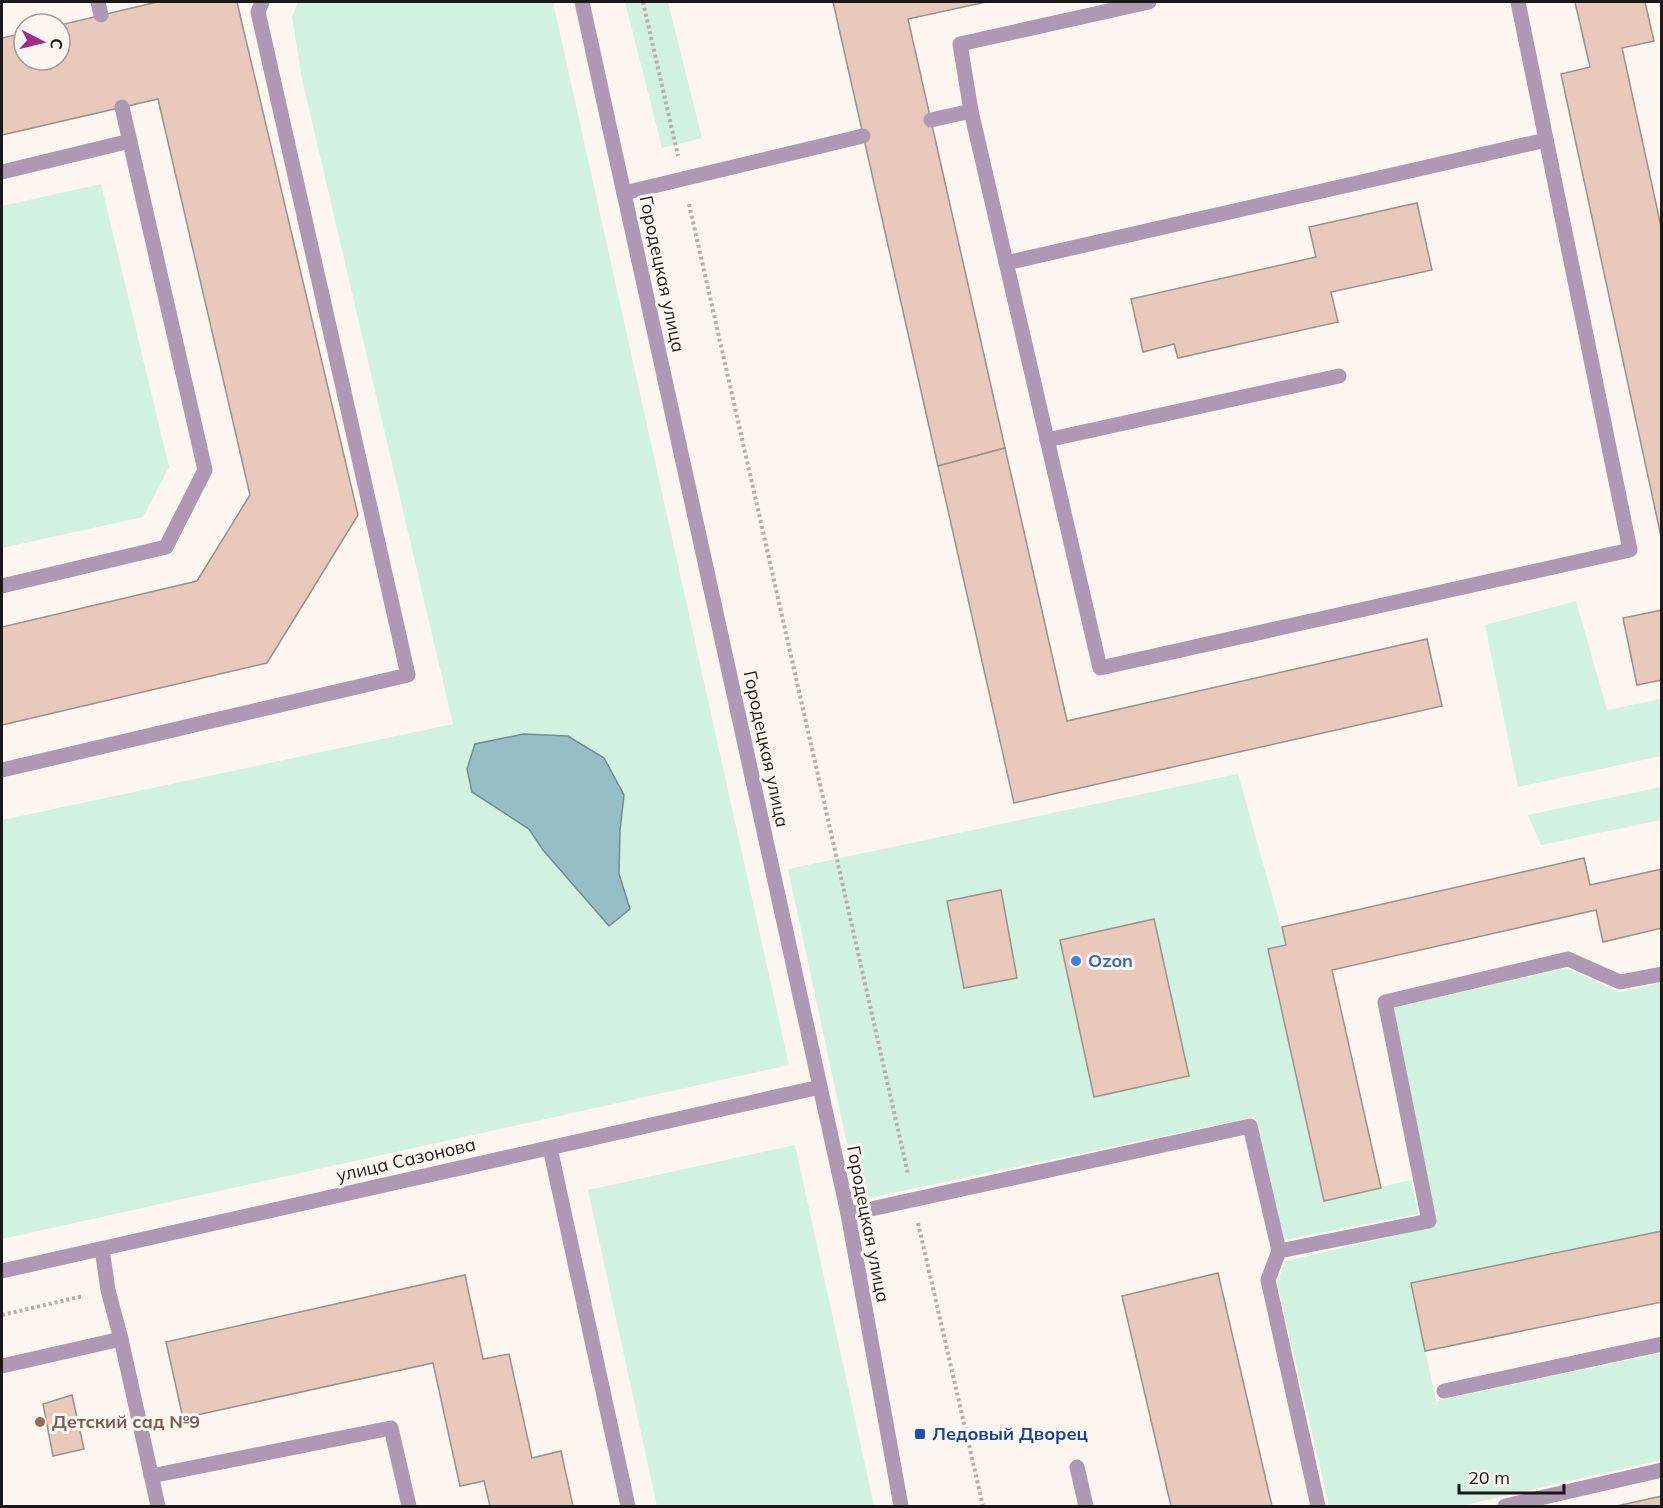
<svg xmlns="http://www.w3.org/2000/svg" width="1663" height="1508" font-family="Mulish,sans-serif">
	<style>
		.green { fill: #d1f1e1 }
		.water { fill: #98bec5; stroke: #728c91; stroke-width: 1.5 }
		.building { fill: #e9c9bb; stroke: #9a928f; stroke-width: 1.5 }
		.lines { fill: none; stroke-linecap: round; stroke-linejoin: round }
		.path { stroke: #b5b0ac; stroke-width: 4; stroke-dasharray: 3 3; stroke-linecap: butt }
		.service { stroke: #ae98b3; stroke-width: 15 }
		.minor { stroke: #ae98b3; stroke-width: 15 }
		.tertiary { stroke: #ae98b3; stroke-width: 15 }
		.shop-dot { fill: #3f7fe0; stroke: #fcf5f0; stroke-width: 2 }
		.education-dot { fill: #8d6e63; stroke: #fcf5f0; stroke-width: 2 }
		.transit-dot { fill: #1a4fb4; stroke: #fcf5f0; stroke-width: 2 }
		.labels { text-anchor: middle; stroke-width: 6; stroke-linejoin: round; paint-order: stroke }
		.street-label { font-size: 18px; fill: #1b1917; stroke: #fcf5f0 }
		.shop-label { font-size: 18px; font-weight: bold; fill: #366cbe; stroke: #fcf5f0; text-anchor: start }
		.education-label { font-size: 18px; font-weight: bold; fill: #785e54; stroke: #fcf5f0; text-anchor: start }
		.transit-label { font-size: 18px; font-weight: bold; fill: #164399; stroke: #fcf5f0; text-anchor: start }
	</style>
	<rect width="100%" height="100%" fill="#fcf5f0"/>
	<!-- green -->
	<g class="green">
		<polygon points="298,2 553,2 789,1065 2,1239 2,820 453,724 302,79 292,17"/>
		<polygon points="625,2 668,2 702,138 662,148"/>
		<polygon points="101,184 169,467 143,517 2,548 2,206"/>
		<polygon points="1576,601 1607,710 1661,699 1661,756 1518,787 1485,625"/>
		<polygon points="1238,774 1286,945 1268,949 1324,1200 1411,1180 1418,1214 1284,1240 1254,1117 859,1200 788,869"/>
		<polygon points="1661,787 1661,820 1541,845 1528,815"/>
		<polygon points="1566,968 1619,992 1661,983 1661,1231 1411,1283 1436,1401 1661,1353 1661,1460 1461,1506 1329,1506 1277,1282 1286,1261 1437,1226 1393,1008"/>
		<polygon points="795,1145 874,1506 657,1506 588,1190"/>
	</g>
	<!-- water -->
	<polygon class="water" points="524,734 568,736 604,758 624,795 620,830 619,874 630,909 609,926 543,850 529,829 472,792 467,769 475,744"/>
	<!-- building -->
	<g class="building">
		<polygon points="157,2 237,2 358,515 267,663 2,725 2,627 197,581 250,495 158,99 2,135 2,38 24,33 24,60 60,60 60,25"/>
		<polygon points="833,2 986,2 908,19 1005,448 938,466"/>
		<polygon points="1575,2 1645,2 1654,41 1622,48 1662,231 1662,541 1561,74 1590,67"/>
		<polygon points="1417,203 1432,270 1331,292 1338,322 1178,358 1174,344 1143,352 1131,299 1316,257 1309,227"/>
		<polygon points="1005,448 1067,721 1427,639 1442,706 1014,803 938,466"/>
		<polygon points="1662,610 1662,680 1637,685 1623,618"/>
		<polygon points="1584,858 1590,885 1662,869 1662,928 1603,942 1596,910 1332,970 1381,1188 1324,1201 1268,949 1286,945 1282,927"/>
		<polygon points="1001,890 1017,978 964,988 947,901"/>
		<polygon points="1154,919 1189,1076 1094,1097 1060,940"/>
		<polygon points="1662,1231 1662,1302 1425,1351 1411,1283"/>
		<polygon points="1218,1273 1272,1506 1171,1506 1122,1296"/>
		<polygon points="465,1275 483,1359 509,1354 532,1458 561,1451 573,1506 490,1506 484,1481 460,1486 433,1363 183,1418 166,1342"/>
		<polygon points="72,1395 84,1449 53,1456 43,1404"/>
		<polygon points="1662,1496 1662,1506 1617,1506"/>
	</g>
	<g class="lines">
		<!-- path -->
		<g class="path">
			<polyline points="643,2 678,156"/>
			<polyline points="689,204 908,1174"/>
			<polyline points="918,1223 983,1506"/>
			<polyline points="2,1315 83,1296"/>
		</g>
		<!-- service -->
		<g class="service">
			<polyline points="98,2 101,15"/>
			<polyline points="971,111 1100,668 1630,550 1518,2"/>
			<polyline points="931,120 971,111 960,44 1149,2"/>
			<polyline points="2,172 130,141"/>
			<polyline points="624,193 863,136"/>
			<polyline points="1006,263 1546,140"/>
			<polyline points="1047,440 1339,376"/>
			<polyline points="2,586 166,547 205,470 122,107"/>
			<polyline points="2,770 408,675 258,12 262,2"/>
			<polyline points="550,1148 628,1506"/>
			<polyline points="848,1214 1250,1126 1279,1251 1268,1280 1318,1506"/>
			<polyline points="102,1249 108,1290 121,1339 158,1506"/>
			<polyline points="1279,1251 1429,1221 1385,1002 1568,959 1620,982 1662,974"/>
			<polyline points="2,1366 121,1339"/>
			<polyline points="1444,1391 1662,1344"/>
			<polyline points="1077,1467 1086,1506"/>
			<polyline points="151,1476 391,1428 409,1506"/>
			<polyline points="1505,1506 1662,1470"/>
		</g>
		<!-- minor -->
		<polyline class="minor" points="2,1271 820,1087"/>
		<!-- tertiary -->
		<polyline class="tertiary" points="582,2 848,1214 901,1506"/>
	</g>
	<!-- markers -->
	<circle class="shop-dot" cx="1076" cy="961" r="6"/>
	<circle class="education-dot" cx="40" cy="1422" r="6"/>
	<rect class="transit-dot" x="914" y="1428" width="12" height="12" rx="3"/>
	<g class="labels">
		<!-- street labels -->
		<g class="street-label">
			<text transform="translate(662 274) rotate(78)" y="6">Городецкая улица</text>
			<text transform="translate(766 749) rotate(78)" y="6">Городецкая улица</text>
			<text transform="translate(406 1160) rotate(-13)" y="6">улица Сазонова</text>
			<text transform="translate(868 1224) rotate(79)" y="6">Городецкая улица</text>
		</g>
		<!-- shop labels -->
		<g class="shop-label">
			<text x="1088" y="967">Ozon</text>
		</g>
		<!-- education labels -->
		<g class="education-label">
			<text x="52" y="1428">Детский сад №9</text>
		</g>
		<!-- transit labels -->
		<g class="transit-label">
			<text x="932" y="1440">Ледовый Дворец</text>
		</g>
	</g>
	<!-- border -->
	<rect width="1663" height="1508" fill="none" stroke="#1b1917" stroke-width="6"/>
	<!-- north arrow -->
	<g transform="translate(42 42) rotate(97)"><circle r="28" fill="#fcf5f0" stroke="#a29d99" stroke-width="1.5"/>
	<path d="M0-4.5L10 22L0 15L-10 22Z" fill="#a22d87"/>
	<text y="-9" font-size="16" font-weight="bold" text-anchor="middle" fill="#1b1917">С</text>
	</g>
	<!-- scale -->
	<path d="M1459 1484v9h105v-9" fill="none" stroke="#1b1917" stroke-width="3"/>
	<text x="1468" y="1484" font-size="18" fill="#1b1917" stroke="#fcf5f0" stroke-width="4.5" paint-order="stroke">20 m</text>
</svg>
